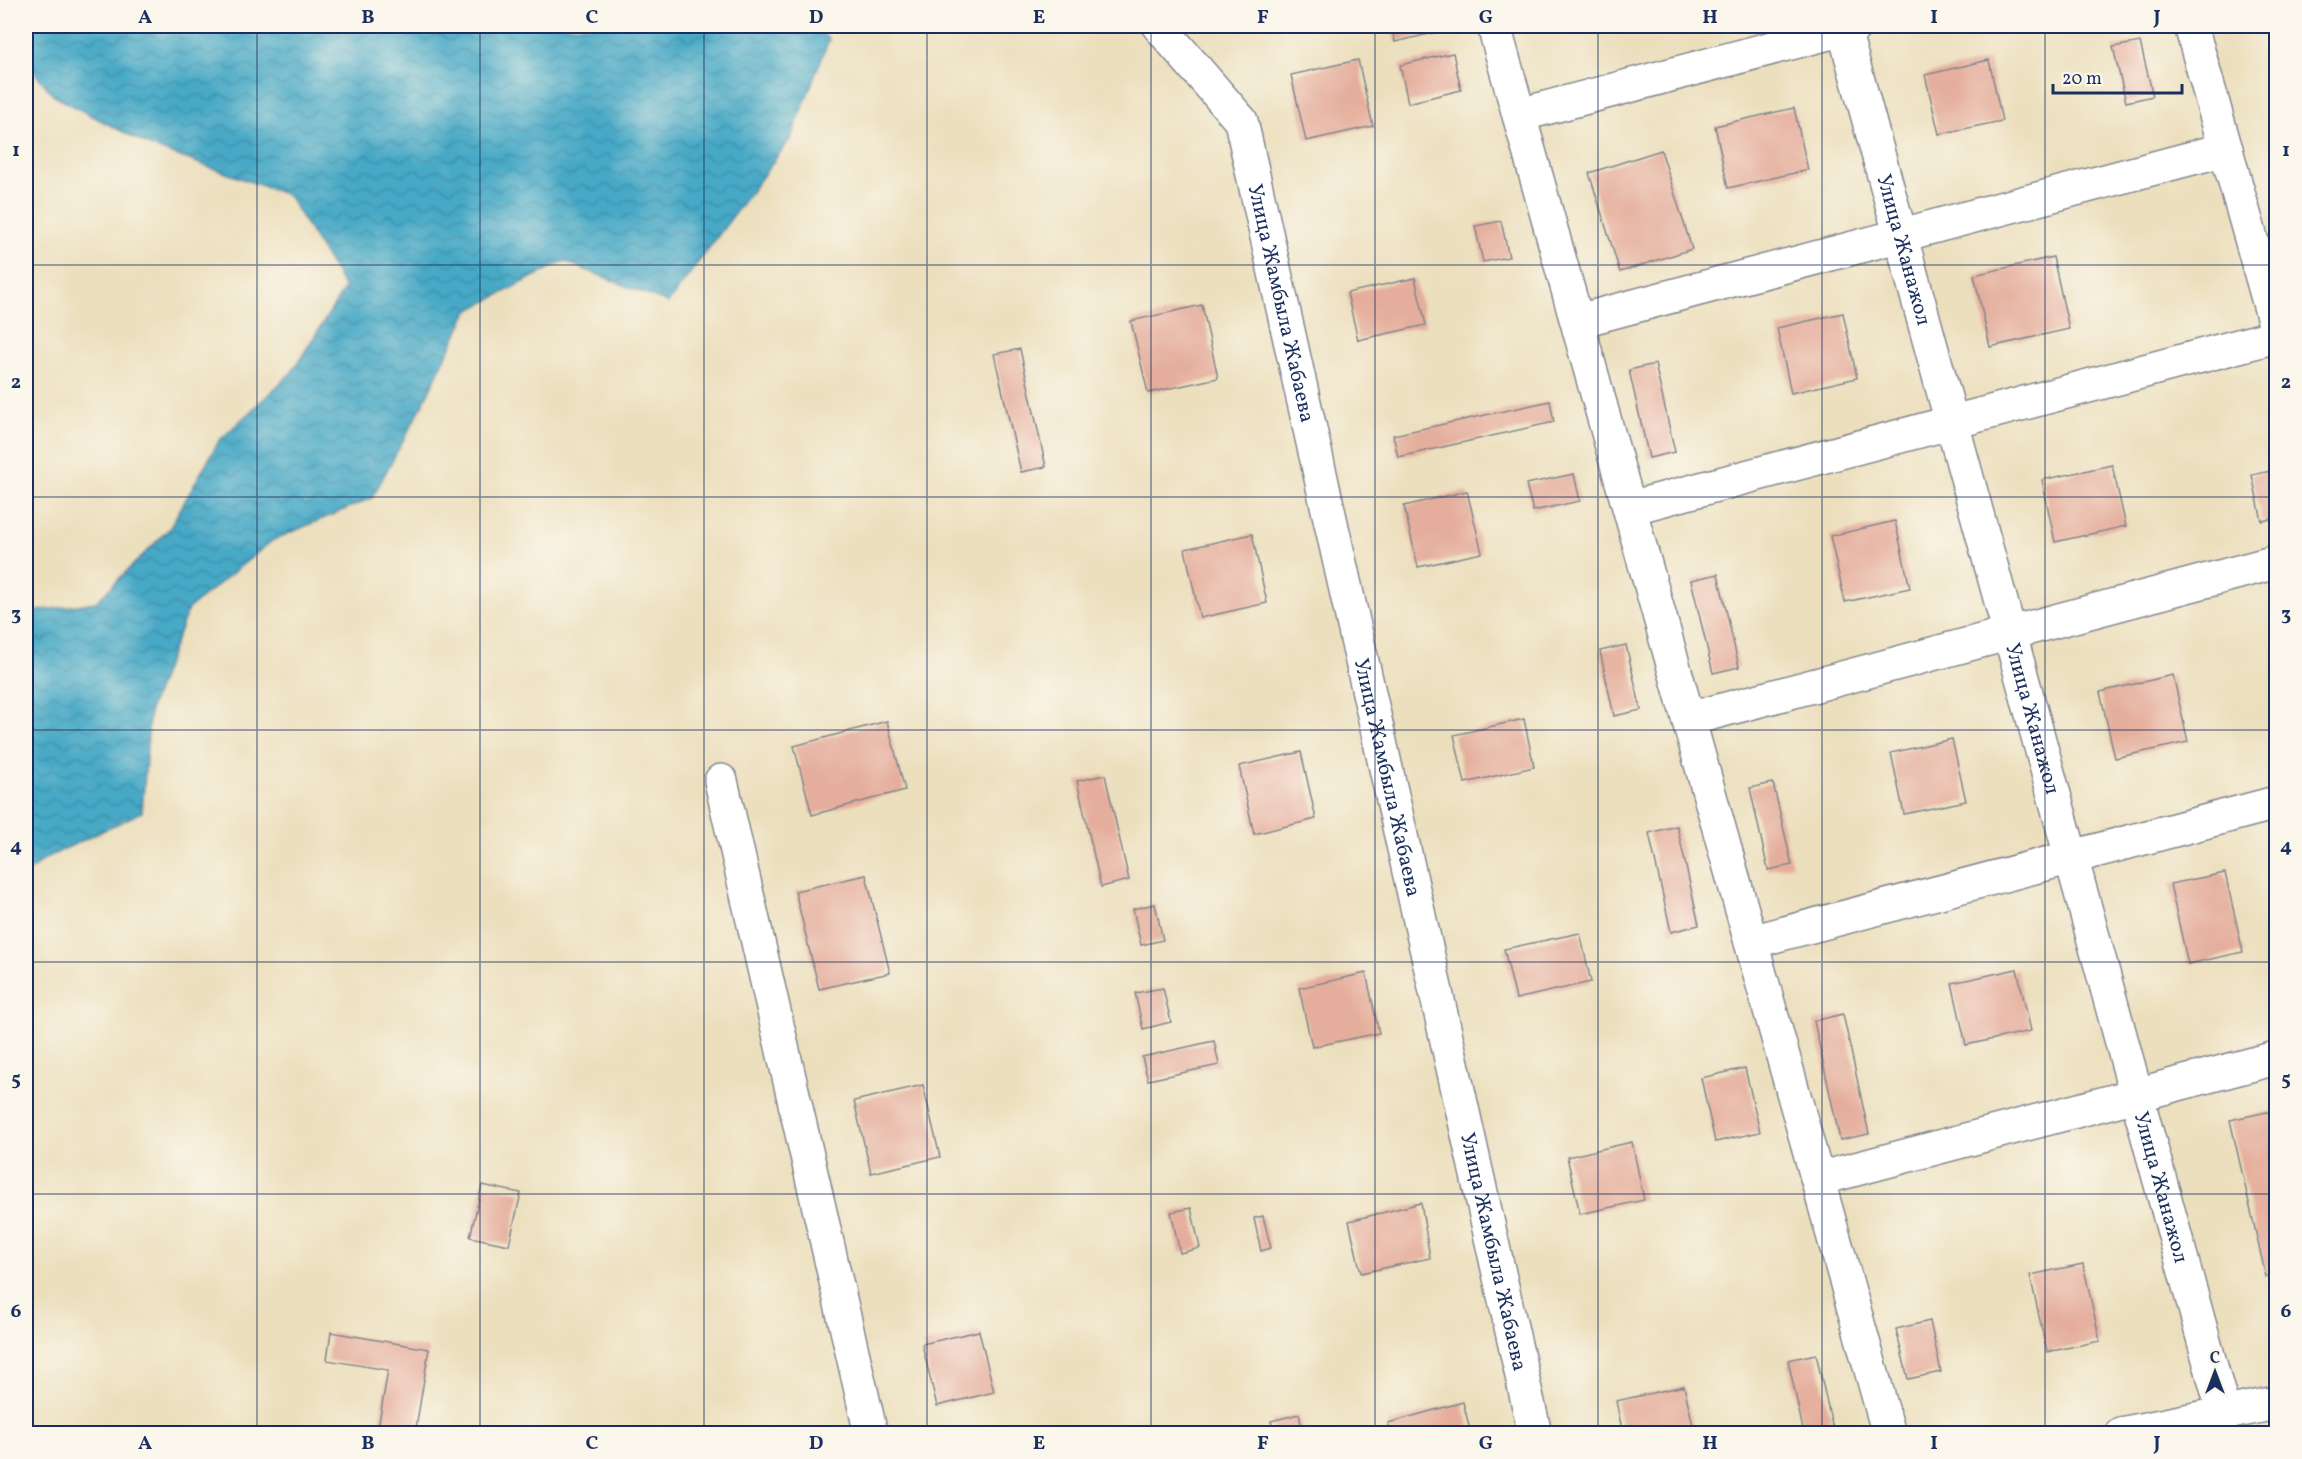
<svg xmlns="http://www.w3.org/2000/svg" width="2302" height="1459" font-family="Vollkorn,serif">
	<style>
		.water { fill: url(#water-waves); stroke: #316c92; stroke-width: 1.5 }
		.building { fill: #e5ae9c }
		.lines { fill: none; stroke-linecap: round; stroke-linejoin: round }
		.minor-casing { stroke: #84878e; stroke-width: 36 }
		.minor { stroke: #fff; stroke-width: 33 }
		.grid { fill: none; stroke: #1b2f5e; stroke-width: 1.5; stroke-opacity: 0.55 }
		.labels { text-anchor: middle; stroke-width: 6; stroke-linejoin: round; paint-order: stroke }
		.street-label { font-size: 21px; fill: #1b2f5e; stroke: #fbf7ec }
		.neatline { fill: none; stroke: #1b2f5e; stroke-width: 2 }
		.grid-label { font-size: 20px; text-anchor: middle; font-weight: bold; fill: #1b2f5e }
	</style>
	<defs>
		<pattern id="water-waves" width="16" height="10" patternUnits="userSpaceOnUse" patternTransform="scale(1.5)"><rect width="16" height="10" fill="#47a9c6"/><path d="M0 5q4-4 8 0t8 0" fill="none" stroke="#3a8aa4"/></pattern>
	</defs>
	<rect width="100%" height="100%" fill="#fbf7ec"/>
	<filter id="ink" filterUnits="userSpaceOnUse"><feTurbulence type="fractalNoise" baseFrequency=".0167" numOctaves="2"/><feDisplacementMap in="SourceGraphic" scale="12" xChannelSelector="R" yChannelSelector="G"/><feConvolveMatrix kernelMatrix="1 2 1 2 8 2 1 2 1" color-interpolation-filters="sRGB"/></filter>
	<filter id="wash" filterUnits="userSpaceOnUse"><feTurbulence type="fractalNoise" baseFrequency=".008" numOctaves="4" result="noise"/><feDisplacementMap in="SourceGraphic" scale="24" xChannelSelector="R" yChannelSelector="G"/><feGaussianBlur stdDeviation="1.35" result="paint"/><feColorMatrix in="noise" values="0 0 0 0 0 0 0 0 0 0 0 0 0 0 0 0 0 1.4 0 .05"/><feComposite in="paint" operator="in"/></filter>
	<g filter="url(#wash)">
		<rect width="100%" height="100%" fill="#ecdfbd"/>
		<!-- water -->
		<polygon class="water" points="26,26 811,26 829,39 791,138 668,303 564,261 468,311 422,406 372,498 273,540 188,609 150,709 142,812 46,858 26,874 26,613 96,602 169,529 219,441 292,372 345,288 288,195 150,146 54,96 26,62"/>
		<g id="blocks">
			<!-- building -->
			<g class="building">
				<polygon points="1391,26 1449,26 1450,29 1395,42"/>
				<polygon points="2140,42 2153,96 2126,102 2113,47"/>
				<polygon points="1453,53 1461,90 1408,103 1400,65"/>
				<polygon points="1358,60 1373,126 1306,141 1291,75"/>
				<polygon points="1989,60 2002,121 1939,134 1925,75"/>
				<polygon points="1794,108 1808,170 1728,188 1715,126"/>
				<polygon points="1661,150 1692,249 1620,272 1589,173"/>
				<polygon points="1501,221 1509,257 1483,262 1475,226"/>
				<polygon points="2053,257 2069,329 1990,347 1974,275"/>
				<polygon points="1415,278 1426,325 1358,340 1347,293"/>
				<polygon points="1202,305 1218,378 1148,393 1131,321"/>
				<polygon points="1843,313 1857,378 1791,393 1777,328"/>
				<polygon points="1020,349 1046,467 1021,472 994,354"/>
				<polygon points="1655,364 1675,452 1649,458 1629,370"/>
				<polygon points="1550,401 1554,422 1398,457 1393,435"/>
				<polygon points="2112,465 2126,526 2055,542 2042,480"/>
				<polygon points="2275,470 2276,518 2262,521 2252,475"/>
				<polygon points="1574,474 1580,501 1533,511 1526,484"/>
				<polygon points="1467,491 1482,553 1418,567 1404,506"/>
				<polygon points="1895,521 1910,588 1845,602 1830,536"/>
				<polygon points="1252,534 1267,603 1200,618 1185,549"/>
				<polygon points="1718,574 1739,667 1713,673 1691,580"/>
				<polygon points="1626,645 1641,710 1614,716 1600,651"/>
				<polygon points="2173,675 2188,742 2115,758 2100,692"/>
				<polygon points="1524,719 1534,767 1465,783 1454,735"/>
				<polygon points="887,721 905,790 812,815 794,746"/>
				<polygon points="1952,739 1966,801 1904,814 1891,753"/>
				<polygon points="1301,752 1316,819 1254,834 1239,766"/>
				<polygon points="1105,775 1129,880 1101,887 1077,781"/>
				<polygon points="1773,783 1792,865 1768,870 1750,788"/>
				<polygon points="1677,826 1699,925 1671,932 1649,833"/>
				<polygon points="2225,873 2243,952 2188,964 2170,884"/>
				<polygon points="866,875 890,973 819,989 795,891"/>
				<polygon points="1155,904 1163,940 1141,945 1133,909"/>
				<polygon points="1580,933 1591,982 1516,999 1504,949"/>
				<polygon points="2017,969 2031,1031 1966,1045 1952,983"/>
				<polygon points="1366,973 1379,1033 1312,1047 1299,988"/>
				<polygon points="1163,988 1171,1022 1143,1029 1135,993"/>
				<polygon points="1843,1014 1869,1134 1840,1140 1814,1021"/>
				<polygon points="1214,1041 1219,1065 1148,1080 1142,1057"/>
				<polygon points="1745,1068 1760,1132 1715,1142 1701,1078"/>
				<polygon points="923,1085 940,1157 871,1173 854,1101"/>
				<polygon points="2276,1110 2276,1274 2266,1277 2230,1120"/>
				<polygon points="1632,1142 1644,1200 1580,1214 1567,1157"/>
				<polygon points="482,1185 521,1193 509,1245 470,1237"/>
				<polygon points="1421,1203 1430,1258 1361,1273 1349,1221"/>
				<polygon points="1191,1208 1200,1248 1180,1253 1171,1212"/>
				<polygon points="1263,1216 1271,1248 1261,1251 1254,1218"/>
				<polygon points="2083,1264 2100,1341 2047,1352 2030,1275"/>
				<polygon points="1930,1321 1941,1372 1908,1379 1896,1329"/>
				<polygon points="979,1331 994,1392 937,1406 922,1344"/>
				<polygon points="331,1332 429,1349 415,1434 377,1434 388,1370 327,1360"/>
				<polygon points="1816,1354 1834,1434 1804,1434 1788,1360"/>
				<polygon points="1684,1386 1695,1434 1623,1434 1616,1401"/>
				<polygon points="1463,1402 1471,1434 1391,1434 1388,1423"/>
				<polygon points="1299,1414 1303,1434 1274,1434 1271,1421"/>
			</g>
		</g>
	</g>
	<g filter="url(#ink)">
		<use href="#blocks" fill-opacity="0" stroke="#84878e" stroke-width="1.5"/>
		<g class="lines">
			<defs>
				<g id="minor">
					<path id="s1" d="M1159 26 1241 121 1535 1434"/>
					<polyline points="1494,26 1889,1434"/>
					<path id="s2" d="M1843 26 2224 1414"/>
					<polyline points="2191,26 2276,327"/>
					<polyline points="1519,115 1855,26"/>
					<polyline points="1578,321 2226,149"/>
					<polyline points="1630,508 2276,336"/>
					<polyline points="1689,719 2276,562"/>
					<polyline points="721,781 871,1434"/>
					<polyline points="1751,942 2276,803"/>
					<polyline points="1818,1179 2276,1058"/>
					<polyline points="2121,1434 2276,1403"/>
				</g>
			</defs>
			<!-- minor casing -->
			<use href="#minor" class="minor-casing"/>
			<!-- minor -->
			<use href="#minor" class="minor"/>
		</g>
	</g>
	<!-- grid -->
	<path class="grid" d="M257 26V1434M480 26V1434M704 26V1434M927 26V1434M1151 26V1434M1375 26V1434M1598 26V1434M1822 26V1434M2045 26V1434M26 265H2276M26 497H2276M26 730H2276M26 962H2276M26 1194H2276"/>
	<g class="labels">
		<!-- street labels -->
		<g class="street-label">
			<text dy="7" stroke="none"><textPath href="#s2" startOffset="232">Улица Жанажол</textPath></text>
			<text dy="7" stroke="none"><textPath href="#s1" startOffset="312">Улица Жамбыла Жабаева</textPath></text>
			<text dy="7" stroke="none"><textPath href="#s2" startOffset="718">Улица Жанажол</textPath></text>
			<text dy="7" stroke="none"><textPath href="#s1" startOffset="798">Улица Жамбыла Жабаева</textPath></text>
			<text dy="7" stroke="none"><textPath href="#s2" startOffset="1204">Улица Жанажол</textPath></text>
			<text dy="7" stroke="none"><textPath href="#s1" startOffset="1284">Улица Жамбыла Жабаева</textPath></text>
		</g>
	</g>
	<!-- margin -->
	<rect width="2302" height="1459" fill="none" stroke="#fbf7ec" stroke-width="66"/>
	<!-- north arrow -->
	<g transform="translate(2215 1372)" stroke="#fbf7ec" stroke-width="4.5" paint-order="stroke">
	<path d="M0-4.5L10 22L0 15L-10 22Z" fill="#1b2f5e"/>
	<text y="-9" font-size="16" font-weight="bold" text-anchor="middle" fill="#1b2f5e">С</text>
	</g>
	<!-- scale -->
	<path d="M2053 84v9h129v-9" fill="none" stroke="#1b2f5e" stroke-width="3"/>
	<text x="2062" y="84" font-size="18" fill="#1b2f5e" stroke="#fbf7ec" stroke-width="4.5" paint-order="stroke">20 m</text>
	<rect x="33" y="33" width="2236" height="1393" class="neatline"/>
	<g class="grid-label">
		<text x="145" y="23">A</text>
		<text x="368" y="23">B</text>
		<text x="592" y="23">C</text>
		<text x="816" y="23">D</text>
		<text x="1039" y="23">E</text>
		<text x="1263" y="23">F</text>
		<text x="1486" y="23">G</text>
		<text x="1710" y="23">H</text>
		<text x="1934" y="23">I</text>
		<text x="2157" y="23">J</text>
		<text x="16" y="156">1</text>
		<text x="2286" y="156">1</text>
		<text x="16" y="388">2</text>
		<text x="2286" y="388">2</text>
		<text x="16" y="620">3</text>
		<text x="2286" y="620">3</text>
		<text x="16" y="852">4</text>
		<text x="2286" y="852">4</text>
		<text x="16" y="1085">5</text>
		<text x="2286" y="1085">5</text>
		<text x="16" y="1317">6</text>
		<text x="2286" y="1317">6</text>
		<text x="145" y="1449">A</text>
		<text x="368" y="1449">B</text>
		<text x="592" y="1449">C</text>
		<text x="816" y="1449">D</text>
		<text x="1039" y="1449">E</text>
		<text x="1263" y="1449">F</text>
		<text x="1486" y="1449">G</text>
		<text x="1710" y="1449">H</text>
		<text x="1934" y="1449">I</text>
		<text x="2157" y="1449">J</text>
	</g>
</svg>
